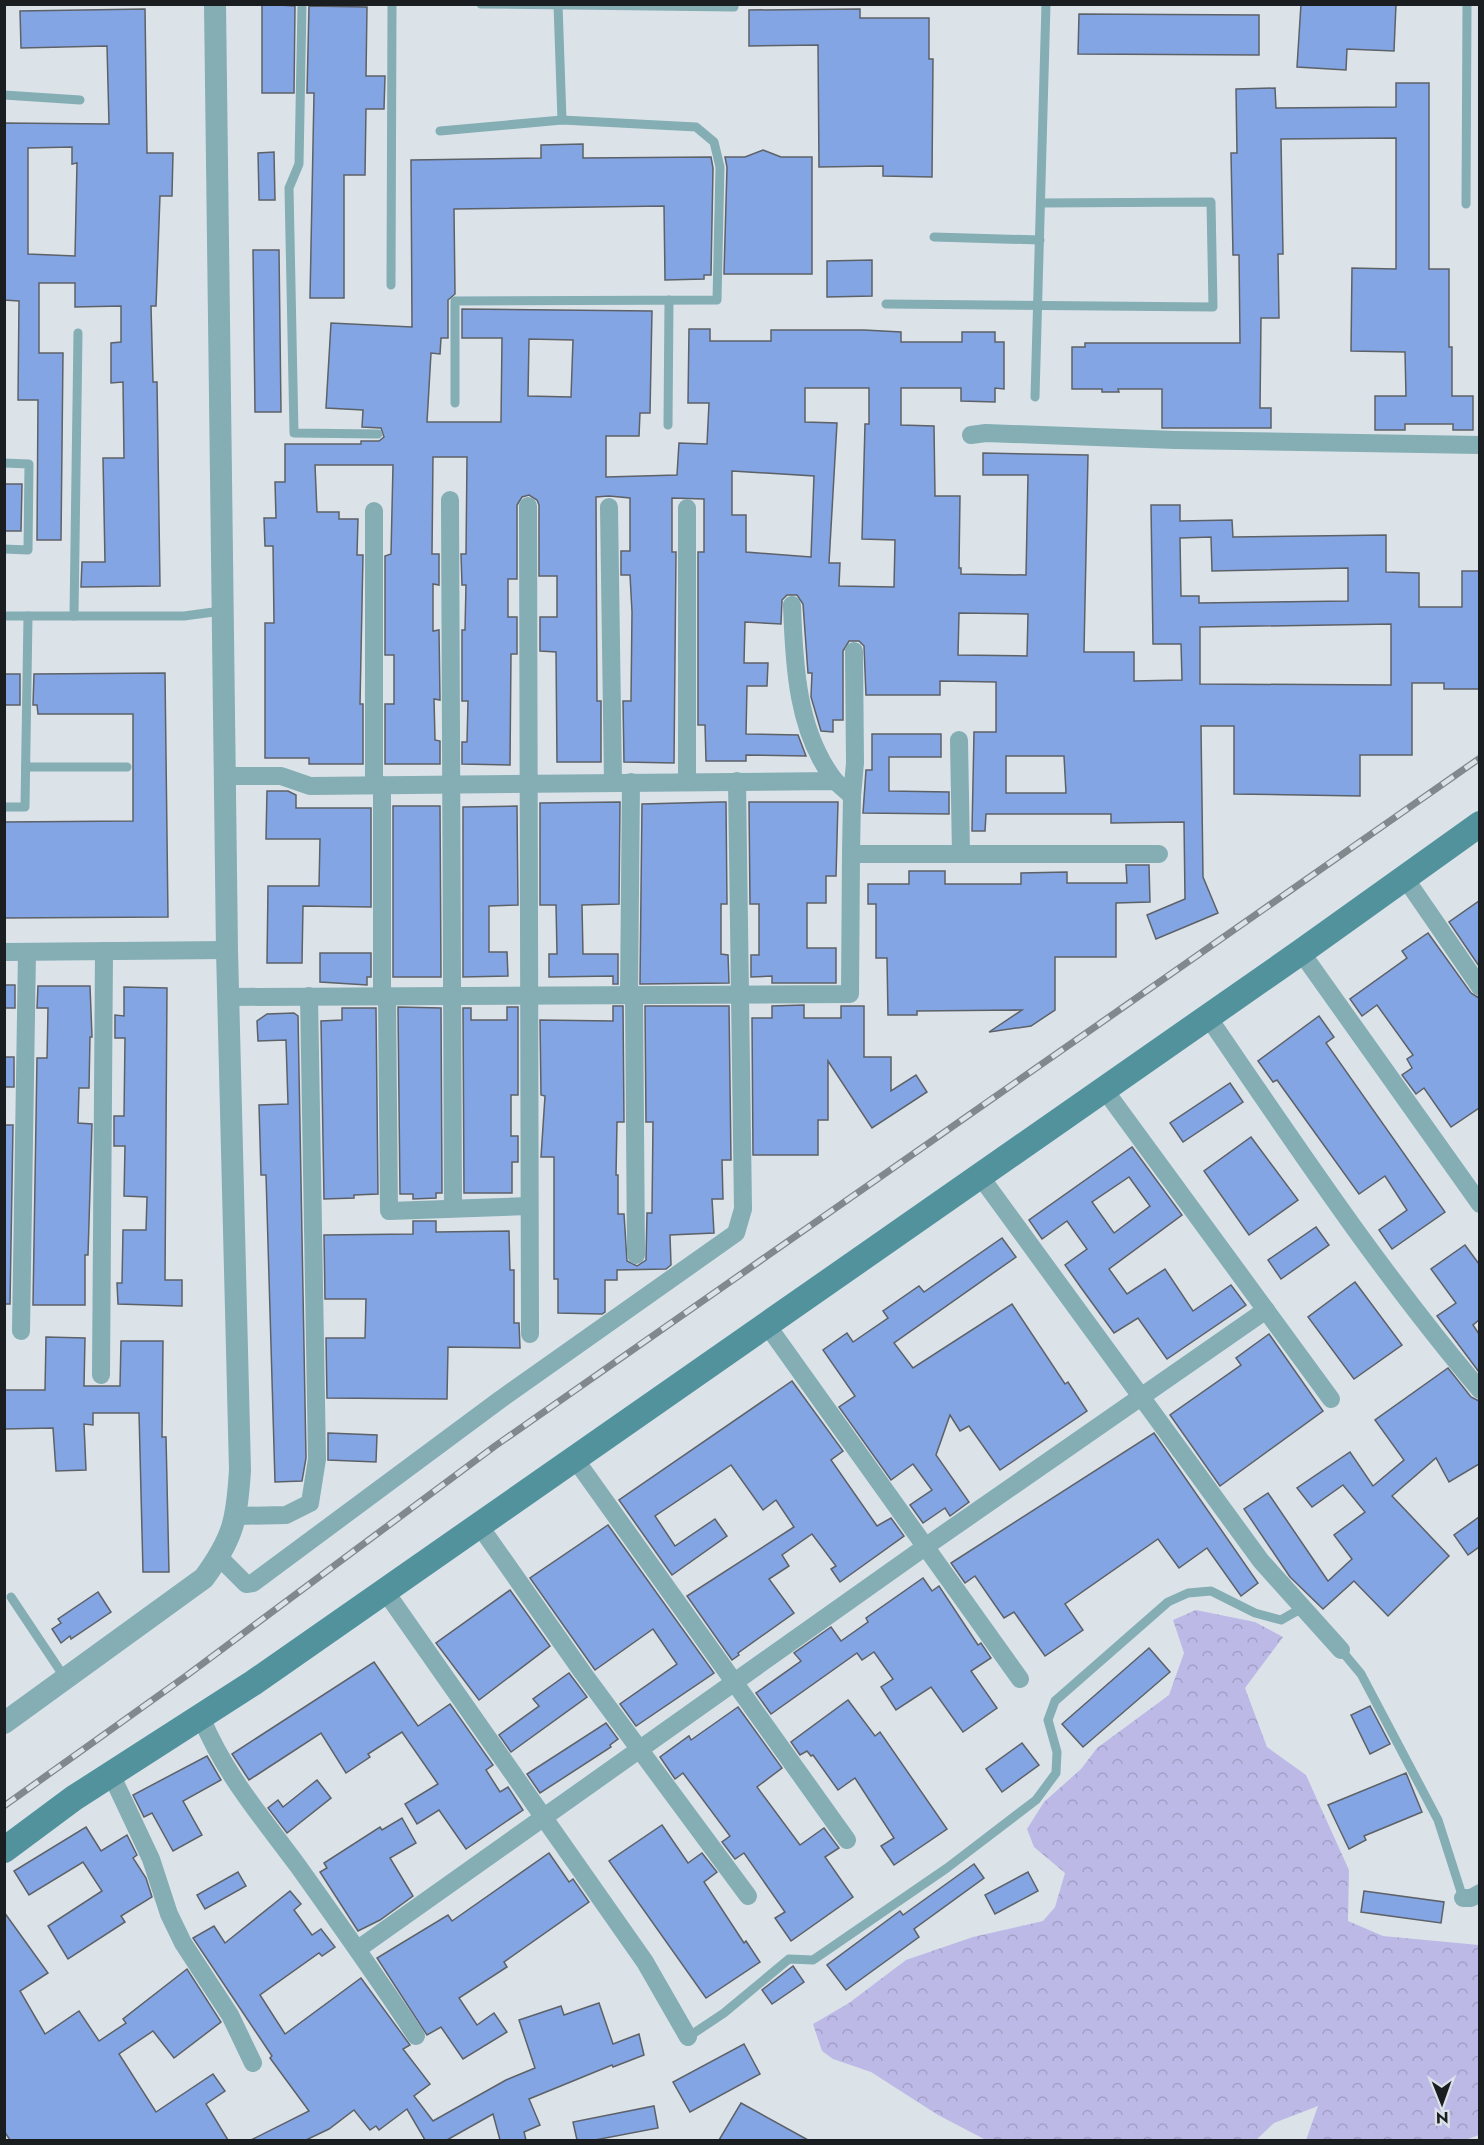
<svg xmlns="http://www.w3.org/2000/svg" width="1484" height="2145" font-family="Jost,sans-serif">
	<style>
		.forest { fill: url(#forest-crowns) }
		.building { fill: #84a5e3; stroke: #5d6168; stroke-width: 1.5; fill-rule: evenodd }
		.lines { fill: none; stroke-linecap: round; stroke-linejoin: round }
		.service { stroke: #84adb4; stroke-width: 9 }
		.minor { stroke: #84adb4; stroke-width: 18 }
		.tertiary { stroke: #84adb4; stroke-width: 22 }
		.secondary { stroke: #52929d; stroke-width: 26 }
		.rail-casing { stroke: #82888c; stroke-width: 7 }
		.rail { stroke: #dbe3e9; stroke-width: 4.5; stroke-dasharray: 14; stroke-linecap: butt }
	</style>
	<defs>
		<pattern id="forest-crowns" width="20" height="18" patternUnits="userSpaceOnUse" patternTransform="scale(1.5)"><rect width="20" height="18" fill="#bdb9e7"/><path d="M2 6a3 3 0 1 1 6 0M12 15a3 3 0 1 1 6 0" fill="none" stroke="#a29fc6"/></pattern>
	</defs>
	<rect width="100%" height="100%" fill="#dbe3e9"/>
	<!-- forest -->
	<polygon class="forest" points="1196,1610 1255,1622 1283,1637 1245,1688 1267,1747 1306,1775 1349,1870 1348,1921 1383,1936 1479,1945 1479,2135 1465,2140 1306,2140 1318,2106 1274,2123 1256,2140 986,2140 938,2115 871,2072 833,2059 822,2051 813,2024 849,2003 906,1960 973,1937 1043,1921 1055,1907 1065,1873 1034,1847 1027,1829 1044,1802 1081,1769 1097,1748 1169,1695 1184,1653 1173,1620"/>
	<!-- building -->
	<g class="building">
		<polygon points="262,4 295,6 294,93 262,93"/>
		<polygon points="1301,4 1396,4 1394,51 1347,49 1346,70 1297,67"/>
		<polygon points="309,6 367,7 366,76 385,76 384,109 366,109 365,175 344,175 344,298 310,298 314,93 307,93"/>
		<path d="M145 9 147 153H173L172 196H160L156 306H151L153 382H157L160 586 81 587 82 562H105L103 458H124L123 382 111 383V343L121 342V306L75 307V283H39V353H63L61 540H37L38 400H18L19 301 4 300V123L109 124 107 46 21 48 20 11ZM72 147V164L77 163 75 256 28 254V148Z"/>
		<polygon points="860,9 860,18 929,18 929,59 933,59 932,177 883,176 883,166 819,167 818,45 749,46 749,10"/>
		<polygon points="1079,14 1259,15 1259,55 1078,54"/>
		<polygon points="1396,83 1429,83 1429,269 1449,269 1449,347 1452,347 1452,396 1473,396 1473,430 1453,430 1453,424 1405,424 1405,430 1375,430 1375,396 1406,396 1405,352 1351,351 1352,268 1396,269 1396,138 1281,139 1283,254 1278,254 1279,318 1261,318 1260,408 1271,408 1271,428 1162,428 1162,389 1118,389 1119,392 1102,392 1102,389 1072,389 1072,347 1085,347 1085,343 1240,343 1239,255 1233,255 1231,153 1237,153 1236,89 1275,88 1276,108 1396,107"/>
		<path d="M583 144V158L711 157 713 168 711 275H704V279L665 280 664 206 454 209 455 294 448 300V338H441L440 354 431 353 427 422H501L502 338H462V309L652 311 650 413H640L639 436H606V477L677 475 679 443 707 444 709 403H688L689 329H710V341H771V330H864L901 332V342H962V332H995V342H1004V389L995 388V402L961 401V388H901V425L934 426 935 496H960L959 568H961V574L1026 575 1028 475H983V453L1088 455 1084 652H1134V681L1182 680 1181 644H1153L1151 505H1180V521L1232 520 1233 537 1386 535V572L1419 573V607H1462V571H1479V689H1444V683H1412V755H1360V796L1234 794V726H1201L1203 877 1218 913 1156 939 1147 915 1185 899 1184 822 1111 823V814H986L985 831H972L974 732H996V682L940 681V695H866L864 646 859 641H849L843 651V720H833V732L821 731 811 697 812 673H808L803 604 797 595H787L782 600 781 624 745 622 744 663H768L767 686H747L746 734 798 735 806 756 746 755V761H706L705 725H698V552H704V499L672 498V552H676L674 763 624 762 623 701H631L632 612 630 575H621V551H630V498L609 496 596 497 597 701H601V762H557L556 652 540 651V617H557V576H539V505L537 500 529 495 522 497 517 505V579H508V617H517V654H511L510 765 462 764V742H467L468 701H462V630H465L466 585H462L461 554H466L467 457H433L432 554H439V585L433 584V631L439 630 440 700 434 699 435 740 440 741V764H385V704H394V655H385V556L391 554 393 465H315L317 512H339V519H358L357 555H363L360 704H363V764H309V758H265V623H274L273 546H265L264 518H276L275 482H285V444H361V441H379L384 437 381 428 362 427 363 410 326 408 331 323 412 327 411 160 541 158V145ZM529 339 573 340 571 397 528 396ZM805 388H869V424H865L862 539 895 540 894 587 839 586 840 563H829L837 423 805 422ZM732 471 814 476 811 557 746 552V515H732ZM1211 537 1212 571 1348 568V601L1199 603V596H1181L1180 538ZM959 613 1028 614 1027 656 958 655ZM1391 624V685L1200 684V627ZM1006 756H1064L1066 793H1006Z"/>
		<polygon points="763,150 781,157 812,157 812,274 724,274 727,167 725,157 745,157"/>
		<polygon points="274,152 275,200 259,200 258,153"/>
		<polygon points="253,250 279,250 281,412 255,412"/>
		<polygon points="872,260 872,296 827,297 827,261"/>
		<polygon points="4,484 22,484 21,531 4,531"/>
		<polygon points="165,673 168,917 4,918 4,822 133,821 133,714 38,714 37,705 33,705 34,674"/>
		<rect x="4" y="674" width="16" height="31"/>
		<polygon points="872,734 941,734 941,757 889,757 889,791 949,792 949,814 863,813 866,770 872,770"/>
		<polygon points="267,791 288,791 296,795 296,808 371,808 371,907 303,906 302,963 267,963 268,886 319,886 320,839 266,839"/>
		<polygon points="620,802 619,904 582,905 583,954 618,954 618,984 613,984 613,976 549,977 549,954 557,954 556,905 540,905 540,803"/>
		<polygon points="720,802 726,802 727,904 721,904 721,954 728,955 729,983 640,984 642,804"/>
		<polygon points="749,802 838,802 836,876 826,876 826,903 807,903 807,948 836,948 836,983 772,983 772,976 751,977 751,955 759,955 759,904 750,904"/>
		<polygon points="393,806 440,806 441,977 393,977"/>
		<polygon points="517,806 518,905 489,906 489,952 507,952 508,976 463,977 463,807"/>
		<polygon points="1126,865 1149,865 1150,902 1116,903 1116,957 1055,957 1055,1010 1031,1026 989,1032 1022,1010 917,1011 917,1015 888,1015 887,958 876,958 876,904 868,904 868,884 909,884 909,871 945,871 945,884 1021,884 1021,873 1067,872 1067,883 1127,883"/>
		<polygon points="1479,901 1479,966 1449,922"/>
		<polygon points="1428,933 1471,993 1479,998 1479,1108 1451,1127 1424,1088 1416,1094 1402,1075 1412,1068 1407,1059 1413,1055 1377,1005 1362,1016 1350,999 1407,958 1402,951"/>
		<polygon points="320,953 371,953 371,977 367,977 367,985 320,982"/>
		<rect x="4" y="985" width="11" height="23"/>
		<polygon points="38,986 90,986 92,1037 90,1037 89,1088 79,1088 78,1123 92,1124 88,1255 85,1255 85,1305 33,1305 37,1058 47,1058 48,1008 37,1008"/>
		<polygon points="124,987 167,988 165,1280 182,1280 182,1306 118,1304 117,1283 122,1283 123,1230 146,1230 147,1197 124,1196 125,1146 114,1146 114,1116 124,1116 125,1038 115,1038 115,1015 124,1016"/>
		<polygon points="804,1005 804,1018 841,1018 841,1006 864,1006 864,1057 891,1057 891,1091 916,1075 927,1092 872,1128 828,1061 828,1120 818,1120 818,1155 753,1155 752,1018 772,1018 772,1006"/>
		<polygon points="613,1006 623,1006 624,1122 617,1122 616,1175 618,1175 618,1214 624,1214 627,1261 637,1266 646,1260 647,1213 652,1213 653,1122 646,1122 645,1006 729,1006 731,1160 722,1160 723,1199 712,1199 714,1233 670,1235 671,1265 666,1269 617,1270 617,1280 605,1280 605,1312 602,1314 558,1313 558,1279 554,1279 554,1157 541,1157 545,1096 541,1095 540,1020 613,1021"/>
		<polygon points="398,1007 441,1008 442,1193 436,1193 436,1198 413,1199 413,1194 400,1194"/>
		<polygon points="507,1007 518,1007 518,1095 511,1095 511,1136 518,1136 518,1162 512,1162 512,1193 464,1193 463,1008 471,1008 471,1020 507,1020"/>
		<polygon points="342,1008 376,1008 378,1194 354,1195 354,1198 324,1199 321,1021 342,1020"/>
		<polygon points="294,1013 298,1016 306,1458 302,1481 275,1482 266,1175 261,1175 259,1105 288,1104 286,1040 258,1041 257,1021 267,1014"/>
		<polygon points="1319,1016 1334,1037 1326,1043 1445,1212 1392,1249 1379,1230 1407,1210 1385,1176 1359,1194 1277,1080 1273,1082 1258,1061"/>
		<rect x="4" y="1057" width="10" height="30"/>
		<polygon points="1230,1083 1243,1102 1183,1142 1170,1123"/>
		<polygon points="4,1125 13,1125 10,1304 4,1304"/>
		<polygon points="1251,1137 1298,1200 1249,1235 1204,1171"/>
		<path d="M1132 1147 1182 1215 1109 1269 1127 1294 1165 1269 1193 1311 1231 1285 1246 1305 1167 1359 1138 1318 1114 1333 1082 1289 1065 1265 1087 1249 1067 1221 1042 1239 1029 1220ZM1129 1177 1150 1206 1114 1233 1092 1202Z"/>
		<polygon points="413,1221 436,1221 436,1232 509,1231 510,1270 514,1270 514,1323 519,1323 520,1348 448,1347 447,1399 327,1398 326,1338 365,1338 366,1299 325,1299 324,1235 413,1234"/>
		<polygon points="1316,1227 1329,1245 1281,1279 1268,1260"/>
		<polygon points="1002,1238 1016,1257 894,1343 913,1368 1012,1304 1065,1384 1068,1382 1087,1411 1000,1470 969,1426 960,1431 950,1415 936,1455 969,1502 950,1516 945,1508 923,1523 910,1505 932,1490 913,1464 891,1480 839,1407 855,1396 823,1350 847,1333 853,1342 888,1318 883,1311 919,1286 924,1292"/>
		<polygon points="1465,1245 1479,1264 1479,1320 1473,1325 1479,1334 1479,1372 1437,1316 1456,1303 1431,1269"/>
		<polygon points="1355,1282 1402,1345 1354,1379 1308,1317"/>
		<polygon points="1269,1334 1323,1411 1220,1486 1170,1415 1241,1365 1236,1358"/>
		<polygon points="46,1337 85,1338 84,1386 120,1386 121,1341 163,1341 162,1437 166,1437 169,1572 143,1572 139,1413 93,1413 93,1425 84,1424 86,1470 56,1471 53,1428 4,1429 4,1390 45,1390"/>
		<polygon points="1448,1368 1471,1397 1479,1401 1479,1464 1449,1482 1436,1458 1392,1496 1449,1556 1388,1616 1354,1581 1323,1609 1290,1577 1244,1509 1268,1493 1328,1581 1352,1559 1334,1535 1365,1512 1343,1485 1312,1507 1297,1488 1350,1452 1373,1486 1404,1460 1375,1420"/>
		<polygon points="792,1381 843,1451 831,1460 877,1526 891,1518 904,1536 840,1582 831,1569 836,1566 812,1534 782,1555 789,1566 769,1579 794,1613 738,1653 739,1655 732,1660 687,1596 794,1527 776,1500 763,1510 731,1465 655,1516 675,1546 715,1519 727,1536 672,1575 619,1500"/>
		<polygon points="328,1433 377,1435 376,1462 328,1460"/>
		<polygon points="1154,1433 1258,1583 1241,1596 1207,1548 1179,1568 1158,1539 1065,1604 1083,1630 1045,1656 1014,1612 1004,1618 975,1576 965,1583 951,1563"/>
		<polygon points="1479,1517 1479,1547 1468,1555 1454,1535"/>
		<polygon points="608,1525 714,1673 636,1726 620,1704 677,1664 653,1629 595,1670 530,1578"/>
		<polygon points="923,1578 932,1591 939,1586 978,1645 981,1643 991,1658 971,1671 997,1708 963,1732 931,1687 896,1710 881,1687 893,1679 874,1652 862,1660 857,1653 771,1714 756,1693 801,1661 794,1653 831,1627 841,1641 868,1622 866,1618"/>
		<polygon points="510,1590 550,1646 479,1700 436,1643"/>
		<polygon points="98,1592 111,1612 71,1639 70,1636 61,1643 52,1629 61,1623 58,1619"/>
		<polygon points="1149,1648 1170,1672 1083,1747 1062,1724"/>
		<polygon points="374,1662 418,1726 450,1704 493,1765 486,1770 500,1792 508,1787 523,1810 466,1849 439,1810 417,1824 405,1804 438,1784 402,1732 368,1754 370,1757 346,1773 321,1733 249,1780 232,1754"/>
		<polygon points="569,1673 587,1697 511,1752 499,1735 539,1706 533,1699"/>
		<polygon points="848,1700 875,1736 880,1732 947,1829 894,1865 881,1846 894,1838 855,1778 838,1790 813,1755 811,1756 807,1751 800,1755 791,1742"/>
		<polygon points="1370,1706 1390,1744 1370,1754 1351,1715"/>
		<polygon points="738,1707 782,1768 757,1787 800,1845 824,1828 839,1848 825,1857 853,1897 791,1941 775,1918 785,1912 744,1853 735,1859 722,1842 730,1836 683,1773 675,1779 660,1757 689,1736 691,1740"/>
		<polygon points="606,1723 618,1739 610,1745 611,1747 540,1793 527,1774"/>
		<polygon points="1022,1743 1039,1765 1002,1792 986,1769"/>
		<polygon points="207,1756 221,1780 183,1801 202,1835 173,1851 152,1813 144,1817 133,1795"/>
		<polygon points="1406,1773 1422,1812 1364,1836 1366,1840 1349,1849 1328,1805"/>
		<polygon points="317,1780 331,1798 287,1833 268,1808 278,1800 283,1807"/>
		<polygon points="402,1818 416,1843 390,1858 413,1896 380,1920 358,1931 320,1872 327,1868 324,1863 380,1827 382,1830"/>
		<polygon points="662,1825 688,1863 702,1853 717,1872 704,1882 744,1943 746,1941 760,1962 706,1998 609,1861"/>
		<polygon points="86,1827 101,1851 127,1835 137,1855 133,1858 146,1878 152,1897 121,1916 125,1922 68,1959 48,1926 102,1891 83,1862 29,1895 14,1871"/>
		<polygon points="549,1853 569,1882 573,1879 589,1902 504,1962 507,1967 459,1998 477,2025 494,2013 507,2032 463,2059 441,2027 427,2035 377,1958 448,1915 452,1921"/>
		<polygon points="974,1864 984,1878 914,1929 919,1937 846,1990 827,1965 900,1911 903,1915"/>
		<polygon points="238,1872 246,1886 205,1909 197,1895"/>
		<polygon points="1028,1872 1038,1891 995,1914 985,1895"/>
		<polygon points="290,1891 301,1904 294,1910 312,1935 321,1929 335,1947 322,1956 319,1953 260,1995 285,2034 361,1978 410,2045 403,2049 430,2084 414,2096 433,2121 506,2080 535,2068 519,2020 561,2006 564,2015 599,2003 613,2044 639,2034 644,2055 613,2067 612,2065 529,2099 540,2125 524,2132 526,2140 500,2140 493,2114 447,2140 425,2140 407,2109 379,2130 376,2126 370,2130 354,2110 329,2129 306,2140 251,2140 309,2111 270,2058 272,2056 193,1938 214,1926 225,1943"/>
		<polygon points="1364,1891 1444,1902 1441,1923 1361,1912"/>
		<polygon points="4,1912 48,1973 20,1991 45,2034 79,2011 99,2041 126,2023 123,2019 187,1969 221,2022 174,2058 153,2031 119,2054 156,2112 213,2074 225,2091 206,2104 228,2140 10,2140 4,2131"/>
		<polygon points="793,1966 804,1982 772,2004 762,1990"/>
		<polygon points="744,2044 760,2074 690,2112 673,2082"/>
		<polygon points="741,2103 808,2140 719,2140"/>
		<polygon points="654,2106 658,2128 595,2140 577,2140 573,2122"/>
	</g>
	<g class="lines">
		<!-- service -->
		<g class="service">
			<polyline points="302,4 299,164 289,188 294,433 378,434"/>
			<polyline points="481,4 734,7"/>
			<polyline points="558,4 562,120"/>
			<polyline points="4,95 80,100"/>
			<polyline points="440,131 562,120 696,127 714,142 720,167 717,300 455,301 455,403"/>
			<polyline points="1466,204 1467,4"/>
			<polyline points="934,237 1040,240"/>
			<polyline points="391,285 392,4"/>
			<polyline points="886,304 1213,307 1211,202 1041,203"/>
			<polyline points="1035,397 1046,4"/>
			<polyline points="668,425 669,300"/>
			<polyline points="4,463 29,464 28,550 4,549"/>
			<polyline points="4,616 184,616 221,611"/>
			<polyline points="74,616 78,333"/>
			<polyline points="26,767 127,767"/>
			<polyline points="4,807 25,807 28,616"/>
			<polyline points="11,1597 65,1678"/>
			<polyline points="1341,1650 1361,1674 1438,1820 1463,1898"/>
			<polyline points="688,2037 724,2013 789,1959 813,1960 947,1868 1036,1800 1056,1773 1057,1752 1048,1720 1055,1701 1168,1602 1188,1593 1211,1591 1255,1613 1281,1620 1302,1608"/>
		</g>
		<!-- minor -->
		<g class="minor">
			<polyline points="971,435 986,433 1175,440 1480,445"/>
			<polyline points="450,500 453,1208"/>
			<polyline points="528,506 530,1334"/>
			<polyline points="609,507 613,782"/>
			<polyline points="374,511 374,785"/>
			<path d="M792 605C794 665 797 732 835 781"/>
			<polyline points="959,740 961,854"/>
			<polyline points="226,776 281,776 310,786 835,781 852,796 851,854"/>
			<polyline points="687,781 687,508"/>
			<polyline points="382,785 382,996"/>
			<polyline points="852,796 855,763 854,651"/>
			<polyline points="1405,878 1480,987"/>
			<polyline points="4,952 227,950"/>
			<polyline points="1301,952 1480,1204"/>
			<polyline points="629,995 631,782"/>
			<polyline points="634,995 636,1255"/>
			<polyline points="387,996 389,1211 529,1206"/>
			<polyline points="230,997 850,994 851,854 1159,854"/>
			<path d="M1208 1017C1295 1144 1380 1272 1480 1390"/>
			<polyline points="1104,1089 1331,1399"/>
			<polyline points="980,1176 1261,1561 1341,1650"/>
			<polyline points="767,1325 1020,1679"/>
			<polyline points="21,1331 27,952"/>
			<polyline points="101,1375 104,951"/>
			<polyline points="575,1459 847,1840"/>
			<polyline points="237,1516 286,1515 310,1503 317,1459 309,996"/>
			<polyline points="479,1525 583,1673 748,1896"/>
			<polyline points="219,1557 246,1584 253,1583 501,1399 736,1233 743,1209 737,781"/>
			<polyline points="385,1591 645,1962 688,2037"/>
			<path d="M201 1717C225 1775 261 1816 298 1866 338 1922 378 1978 416 2036"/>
			<polyline points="111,1774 151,1859 169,1914 183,1943 230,2015 253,2063"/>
			<polyline points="1463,1898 1471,1898 1480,1893"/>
			<polyline points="358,1949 925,1547 1266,1310"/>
		</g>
		<!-- tertiary -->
		<path class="tertiary" d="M4 1723 204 1578C234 1537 237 1519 240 1470L227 950 215 4"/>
		<!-- secondary -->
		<polyline class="secondary" points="4,1850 74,1798 253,1683 1301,952 1480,824"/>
		<defs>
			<polyline id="rail" points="4,1806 186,1676 495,1446 1480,758"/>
		</defs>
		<!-- rail casing -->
		<use href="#rail" class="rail-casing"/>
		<!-- rail -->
		<use href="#rail" class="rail"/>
	</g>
	<!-- border -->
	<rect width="1484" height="2145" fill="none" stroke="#1b1e20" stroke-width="12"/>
	<!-- north arrow -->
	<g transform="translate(1442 2103) rotate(179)" stroke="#dbe3e9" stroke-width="4.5" paint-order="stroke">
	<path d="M0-4.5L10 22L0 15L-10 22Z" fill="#1b1e20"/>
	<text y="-9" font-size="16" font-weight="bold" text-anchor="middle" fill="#1b1e20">N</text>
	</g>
</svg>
